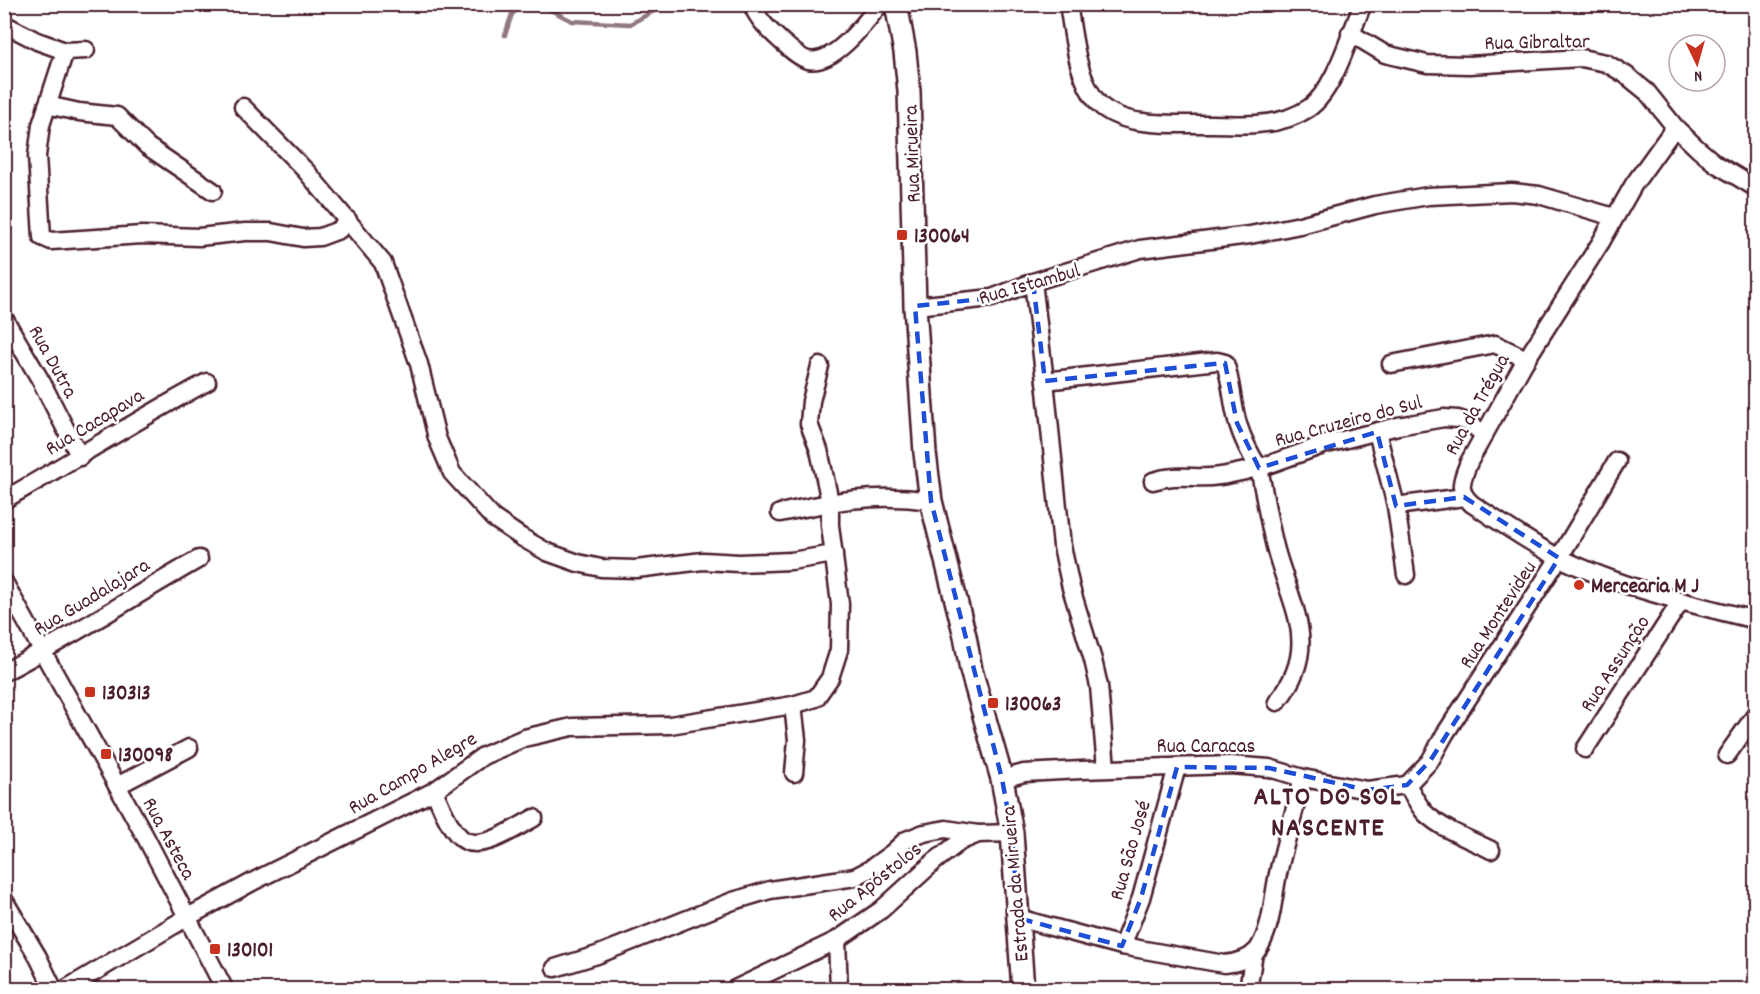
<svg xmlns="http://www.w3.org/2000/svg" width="1760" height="994" font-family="Dekko,sans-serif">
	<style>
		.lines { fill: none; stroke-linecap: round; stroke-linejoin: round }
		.stream { stroke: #91787e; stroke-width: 4.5 }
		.minor-casing { stroke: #4a1f2b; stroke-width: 21 }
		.major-casing { stroke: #4a1f2b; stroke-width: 26 }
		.minor { stroke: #fff; stroke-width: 16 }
		.major { stroke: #fff; stroke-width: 21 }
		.marked { fill: none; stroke: #1d4ed8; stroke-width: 4.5; stroke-dasharray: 12 8; stroke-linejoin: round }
		.poi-dot { fill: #c8321e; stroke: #fff; stroke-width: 2 }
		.labels { text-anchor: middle; stroke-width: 5; stroke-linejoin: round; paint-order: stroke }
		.street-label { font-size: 21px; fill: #4a1f2b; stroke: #fff }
		.poi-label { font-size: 21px; font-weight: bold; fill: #4a1f2b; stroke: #fff; text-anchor: start }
		.district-label { font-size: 27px; font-weight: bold; letter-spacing: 1.5px; fill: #4a1f2b; stroke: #fff }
	</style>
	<rect width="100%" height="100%" fill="#fff"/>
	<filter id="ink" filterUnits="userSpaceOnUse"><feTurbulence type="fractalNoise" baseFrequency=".0167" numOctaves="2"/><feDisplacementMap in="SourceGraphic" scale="12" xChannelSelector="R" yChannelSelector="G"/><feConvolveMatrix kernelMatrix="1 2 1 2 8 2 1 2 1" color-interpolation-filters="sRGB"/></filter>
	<g filter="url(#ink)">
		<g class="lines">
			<!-- stream -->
			<g class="stream">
				<polyline points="539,4 572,21 630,24 667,4"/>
				<polyline points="505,35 512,14 524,4"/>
			</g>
			<defs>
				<g id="minor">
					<path d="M752 4C757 19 770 31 781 41 788 47 799 58 808 60 833 66 866 22 880 4"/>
					<path d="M1068 4C1074 38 1076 76 1098 103 1108 114 1129 121 1143 122 1166 125 1189 124 1212 124 1227 124 1242 125 1257 124 1274 123 1294 118 1309 108 1335 90 1350 33 1363 4"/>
					<polyline points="4,24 37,41 65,51 86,50"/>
					<polyline points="1350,33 1385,54 1427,64 1469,65 1581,58 1606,63 1626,75 1647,92 1675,127 1698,149 1716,164 1756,188"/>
					<polyline points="65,51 41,125 37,156 42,237 51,241 142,235 199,237 245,232 271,232 303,238 320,237 339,230 348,220"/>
					<polyline points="47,105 79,112 117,116 147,146 213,191"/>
					<polyline points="243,107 306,171 383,263 419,364 437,438 452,473 493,518 521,537 547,552 578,563 601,568 636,569 703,561 739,563 791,561 834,554"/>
					<path d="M1675 127 1634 184 1601 242 1524 363 1469 462C1462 480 1456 490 1472 504 1500 522 1528 542 1558 557 1619 587 1690 604 1756 620"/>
					<polyline points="1033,282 1045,381 1062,546 1071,588 1093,660 1099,686 1106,768"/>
					<polyline points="915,306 992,298 1033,282 1140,249 1250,235 1300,225 1375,205 1428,196 1512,192 1539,195 1614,217"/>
					<polyline points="4,318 41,381 80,457"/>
					<polyline points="1391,364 1495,344 1526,359"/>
					<path d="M1045 381 1217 361 1225 363C1232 383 1232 404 1238 424 1243 440 1250 454 1259 468L1323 445 1398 426 1444 418 1458 419 1470 423 1484 435"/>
					<polyline points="1377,432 1396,506 1406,575"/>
					<path d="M1153 481C1175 474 1190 478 1211 477 1227 476 1243 471 1259 468 1265 496 1269 526 1277 554 1294 612 1320 648 1277 702"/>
					<path d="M4 500C72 461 138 419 207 382"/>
					<polyline points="1396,506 1464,497"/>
					<path d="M780 513C835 501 874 493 931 501"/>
					<polyline points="4,582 145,836 225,990"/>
					<path d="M4 672C71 637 134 596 199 559"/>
					<polyline points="793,705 797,740 794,773"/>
					<polyline points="1585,749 1681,601"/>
					<polyline points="1727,755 1756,714"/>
					<path d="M1002 779 1024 773 1081 770 1230 765 1269 768 1303 778 1367 790 1407 785C1413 794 1418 805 1425 813 1443 830 1469 839 1491 850"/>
					<polyline points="1407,785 1430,761 1445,734 1559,558 1617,461"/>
					<polyline points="117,786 189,748"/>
					<path d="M434 791C441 805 447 824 459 836 477 856 515 828 534 818"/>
					<polyline points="4,900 38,957 54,990"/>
					<path d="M1018 918 1122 946 1224 964C1237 963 1254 958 1260 946 1273 923 1273 894 1279 869 1286 839 1295 809 1303 778"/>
					<polyline points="837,940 839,990"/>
					<polyline points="1122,946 1141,898 1177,767"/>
					<polyline points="555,968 597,955 733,901 770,890 855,877 870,869 892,853 906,840 924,833 946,829 978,834"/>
					<polyline points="64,990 186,918 256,880 434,791 483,756 524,738 572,727 670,725 793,705 816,698 830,678 839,650 840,604 830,525 830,502 819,450 809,424 811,401 820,366"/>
					<polyline points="733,990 837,940 881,910 935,861 961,841 978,834 1012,833"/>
					<polyline points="1248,990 1254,953"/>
				</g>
				<polyline id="major" points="896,4 905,52 909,91 915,306 925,453 931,501 965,636 971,670 1002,779 1012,833 1023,990"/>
			</defs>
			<!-- minor casing -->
			<use href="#minor" class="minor-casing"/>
			<!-- major casing -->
			<use href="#major" class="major-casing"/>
			<!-- minor -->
			<use href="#minor" class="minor"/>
			<!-- major -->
			<use href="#major" class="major"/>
		</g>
	</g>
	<!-- marked area -->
	<path class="marked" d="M1033 282 1045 381 1225 363 1237 423 1259 468 1377 432 1396 506 1464 497 1559 558 1430 761 1407 785 1367 790 1269 768 1177 767 1141 898 1122 946 1018 918 1012 833 1002 779 931 501 915 306 992 298Z"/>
	<!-- markers -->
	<g class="poi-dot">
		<rect x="896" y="229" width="12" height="12" rx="3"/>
		<circle cx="1579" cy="585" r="6"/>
		<rect x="84" y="686" width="12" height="12" rx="3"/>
		<rect x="987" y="697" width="12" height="12" rx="3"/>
		<rect x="100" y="748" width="12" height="12" rx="3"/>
		<rect x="209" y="943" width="12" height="12" rx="3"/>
	</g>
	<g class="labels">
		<!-- street labels -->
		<g class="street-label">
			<text transform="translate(1537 41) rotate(-1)" y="7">Rua Gibraltar</text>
			<text transform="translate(911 154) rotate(-92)" y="7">Rua Mirueira</text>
			<text transform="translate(1029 283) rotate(-16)" y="7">Rua Istambul</text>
			<text transform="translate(54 361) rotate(61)" y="7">Rua Dutra</text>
			<text transform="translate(1476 404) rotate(-61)" y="7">Rua da Trégua</text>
			<text transform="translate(1348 420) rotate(-15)" y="7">Rua Cruzeiro do Sul</text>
			<text transform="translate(94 421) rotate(-31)" y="7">Rua Cacapava</text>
			<text transform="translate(91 596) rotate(-31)" y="7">Rua Guadalajara</text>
			<text transform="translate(1497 614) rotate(-57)" y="7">Rua Montevideu</text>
			<text transform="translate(1614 663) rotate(-57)" y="7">Rua Assunção</text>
			<text x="1206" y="752">Rua Caracas</text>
			<text transform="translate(412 772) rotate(-30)" y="7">Rua Campo Alegre</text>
			<text transform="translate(170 838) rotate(62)" y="7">Rua Asteca</text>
			<text transform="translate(1129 850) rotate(-74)" y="7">Rua São José</text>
			<text transform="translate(874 881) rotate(-39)" y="7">Rua Apóstolos</text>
			<text transform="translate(1014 884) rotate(-95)" y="7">Estrada da Mirueira</text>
		</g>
		<!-- poi labels -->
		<g class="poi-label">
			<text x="914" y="242">130064</text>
			<text x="1591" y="592">Mercearia M J</text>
			<text x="102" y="699">130313</text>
			<text x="1005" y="710">130063</text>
			<text x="118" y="761">130098</text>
			<text x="227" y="956">130101</text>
		</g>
		<!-- district labels -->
		<g class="district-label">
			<text x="1328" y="804">ALTO DO SOL<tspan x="1328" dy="31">NASCENTE</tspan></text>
		</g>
	</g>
	<!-- margin -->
	<rect width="1760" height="994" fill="none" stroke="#fff" stroke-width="24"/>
	<rect x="12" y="12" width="1736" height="970" fill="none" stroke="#4a1f2b" stroke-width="2" filter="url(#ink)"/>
	<!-- north arrow -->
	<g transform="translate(1697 63) rotate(175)"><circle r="28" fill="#ffffff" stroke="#b7a5aa" stroke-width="1.5"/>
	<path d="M0-4.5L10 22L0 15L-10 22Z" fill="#c8321e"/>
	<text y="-9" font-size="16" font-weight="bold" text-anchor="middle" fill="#4a1f2b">N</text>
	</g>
</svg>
